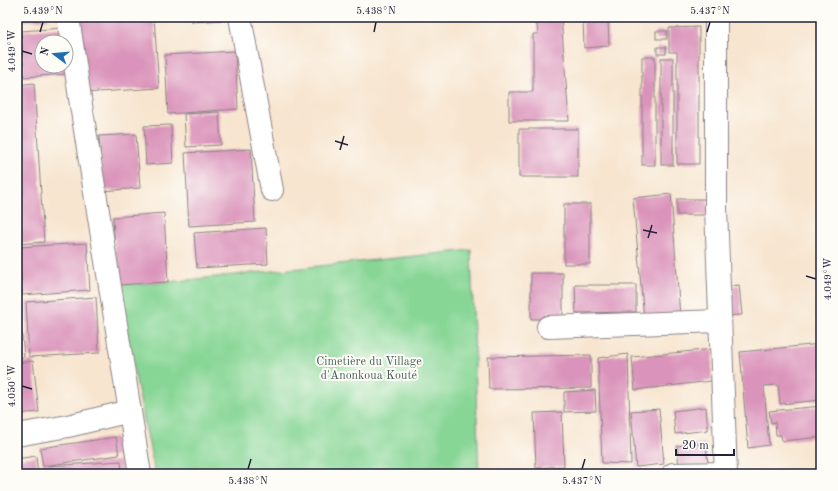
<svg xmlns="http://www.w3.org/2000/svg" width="838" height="491" font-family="'Old Standard TT',serif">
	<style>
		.green { fill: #87d695; stroke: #547c68 }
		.building { fill: #da93ba }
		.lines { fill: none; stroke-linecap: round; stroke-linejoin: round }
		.minor-casing { stroke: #8c8485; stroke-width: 24 }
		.minor { stroke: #fff; stroke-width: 22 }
		.ticks { fill: none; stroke: #22223b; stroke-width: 1.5 }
		.labels { text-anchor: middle; stroke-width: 4; stroke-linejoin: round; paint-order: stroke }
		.park-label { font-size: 12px; fill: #45615a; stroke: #fdfcf7 }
		.neatline { fill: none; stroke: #22223b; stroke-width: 1.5 }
		.ticks-label { font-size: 10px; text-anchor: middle; fill: #22223b }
	</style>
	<rect width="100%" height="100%" fill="#fdfcf7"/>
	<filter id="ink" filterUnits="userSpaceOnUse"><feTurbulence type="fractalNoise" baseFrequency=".025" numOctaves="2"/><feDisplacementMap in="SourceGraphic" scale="8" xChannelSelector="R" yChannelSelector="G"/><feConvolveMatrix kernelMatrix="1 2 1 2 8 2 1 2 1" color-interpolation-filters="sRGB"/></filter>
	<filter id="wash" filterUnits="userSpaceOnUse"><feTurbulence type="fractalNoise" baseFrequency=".012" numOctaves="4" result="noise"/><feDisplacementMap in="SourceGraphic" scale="16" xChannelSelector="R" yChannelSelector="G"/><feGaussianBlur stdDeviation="0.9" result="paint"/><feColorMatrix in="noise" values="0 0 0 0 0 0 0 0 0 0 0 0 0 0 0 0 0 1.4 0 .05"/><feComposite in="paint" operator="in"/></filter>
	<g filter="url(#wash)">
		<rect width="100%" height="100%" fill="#f7e5cf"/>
		<!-- green -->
		<polygon class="green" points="471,250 479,474 155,474 117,285 168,282"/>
		<g id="blocks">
			<!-- building -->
			<g class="building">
				<polygon points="17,17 48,17 49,19 17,21"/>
				<polygon points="110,17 154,17 159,88 83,93 78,19"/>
				<polygon points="192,17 223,17 223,20 192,22"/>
				<polygon points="536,17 561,17 569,121 509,121 509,92 533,92 533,34 538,34"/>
				<polygon points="583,17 608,17 609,46 584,48"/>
				<polygon points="699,27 699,164 677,164 677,52 669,52 669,28"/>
				<polygon points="63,28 64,42 42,42 42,66 66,66 66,74 24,77 21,31"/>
				<rect x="656" y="31" width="11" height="8"/>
				<rect x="657" y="47" width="9" height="7"/>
				<polygon points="235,51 238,109 168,114 165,55"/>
				<rect x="642" y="57" width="13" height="108"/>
				<rect x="661" y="58" width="12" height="107"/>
				<polygon points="34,83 44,242 17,244 17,85"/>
				<polygon points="219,112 221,145 186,147 184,114"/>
				<polygon points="171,125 173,163 146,165 144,126"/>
				<rect x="519" y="129" width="59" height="48"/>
				<polygon points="136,134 140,188 103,191 99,136"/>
				<polygon points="251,149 255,222 189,226 185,153"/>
				<polygon points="671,194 680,317 644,319 633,198"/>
				<rect x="677" y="199" width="31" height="16"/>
				<rect x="564" y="204" width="26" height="60"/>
				<polygon points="164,213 168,282 117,285 113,217"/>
				<polygon points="266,228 268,264 197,268 194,233"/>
				<polygon points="87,243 90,290 22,295 19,247"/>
				<rect x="531" y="273" width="32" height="46"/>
				<polygon points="575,285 636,285 636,312 576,313"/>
				<polygon points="739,285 742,315 724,316 722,287"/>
				<polygon points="96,297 99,353 29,357 26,302"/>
				<polygon points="17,333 22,333 24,357 17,358"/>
				<polygon points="821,344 821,400 780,404 778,385 764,386 769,445 748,448 740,352"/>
				<polygon points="713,349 711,381 635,390 632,357"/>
				<polygon points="628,354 631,464 602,463 598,358"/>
				<polygon points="591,355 591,388 489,389 488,357"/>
				<polygon points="33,361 39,412 17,414 17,363"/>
				<polygon points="595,390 596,411 564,412 564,392"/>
				<polygon points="821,406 821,437 782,441 781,435 776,435 775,422 771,423 769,411"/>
				<polygon points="706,407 708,430 675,434 673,411"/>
				<polygon points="659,409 664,464 636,467 631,411"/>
				<polygon points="562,412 564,466 536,468 534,413"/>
				<polygon points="116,437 119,455 43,466 40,448"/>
				<polygon points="706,443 708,465 679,468 677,446"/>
				<polygon points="36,456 38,474 17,474 17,459"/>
				<polygon points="121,461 122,474 49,474 49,466"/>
			</g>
		</g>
	</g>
	<g filter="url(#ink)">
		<use href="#blocks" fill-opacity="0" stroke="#8c8485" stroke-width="1"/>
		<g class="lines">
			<defs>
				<g id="minor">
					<polyline points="68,17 81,105 140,474"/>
					<polyline points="240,17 272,190"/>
					<polyline points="716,17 716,208 726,474"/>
					<polyline points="548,327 720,321"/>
					<polyline points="17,435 68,426 130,411"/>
					<polyline points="673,474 726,473"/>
				</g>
			</defs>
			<!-- minor casing -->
			<use href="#minor" class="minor-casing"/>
			<!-- minor -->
			<use href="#minor" class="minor"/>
		</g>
	</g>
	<!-- ticks -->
	<path class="ticks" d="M40 32 43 22M374 32 376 22M707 32 710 22M22 51 32 54M335 141 348 145M340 150 344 136M643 230 657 233M648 238 652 225M806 276 816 279M22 386 32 389M248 469 251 459M582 469 585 459"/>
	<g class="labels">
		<!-- park labels -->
		<g class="park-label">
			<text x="369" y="365">Cimetière du Village<tspan x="369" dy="14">d'Anonkoua Kouté</tspan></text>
		</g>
	</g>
	<!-- margin -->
	<rect width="838" height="491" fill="none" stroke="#fdfcf7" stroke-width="44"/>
	<!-- north arrow -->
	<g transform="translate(54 54) rotate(286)"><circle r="19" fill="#fdfcf7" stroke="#a5a5ac"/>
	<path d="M0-3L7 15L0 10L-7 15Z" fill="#1f6fb2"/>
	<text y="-6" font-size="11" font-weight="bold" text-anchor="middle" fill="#22223b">N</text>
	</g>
	<!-- scale -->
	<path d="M676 449v6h58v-6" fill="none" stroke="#22223b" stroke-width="2"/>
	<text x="682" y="449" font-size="12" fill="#22223b" stroke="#fdfcf7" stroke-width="3" paint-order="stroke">20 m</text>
	<rect x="22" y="22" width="794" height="447" class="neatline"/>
	<g class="ticks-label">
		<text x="43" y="14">5.439°N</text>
		<text x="376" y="14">5.438°N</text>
		<text x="710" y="14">5.437°N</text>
		<text transform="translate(11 51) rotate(-90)" y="4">4.049°W</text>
		<text transform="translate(827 279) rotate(-90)" y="4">4.049°W</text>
		<text transform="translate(11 386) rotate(-90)" y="4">4.050°W</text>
		<text x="248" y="484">5.438°N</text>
		<text x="582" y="484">5.437°N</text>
	</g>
</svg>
